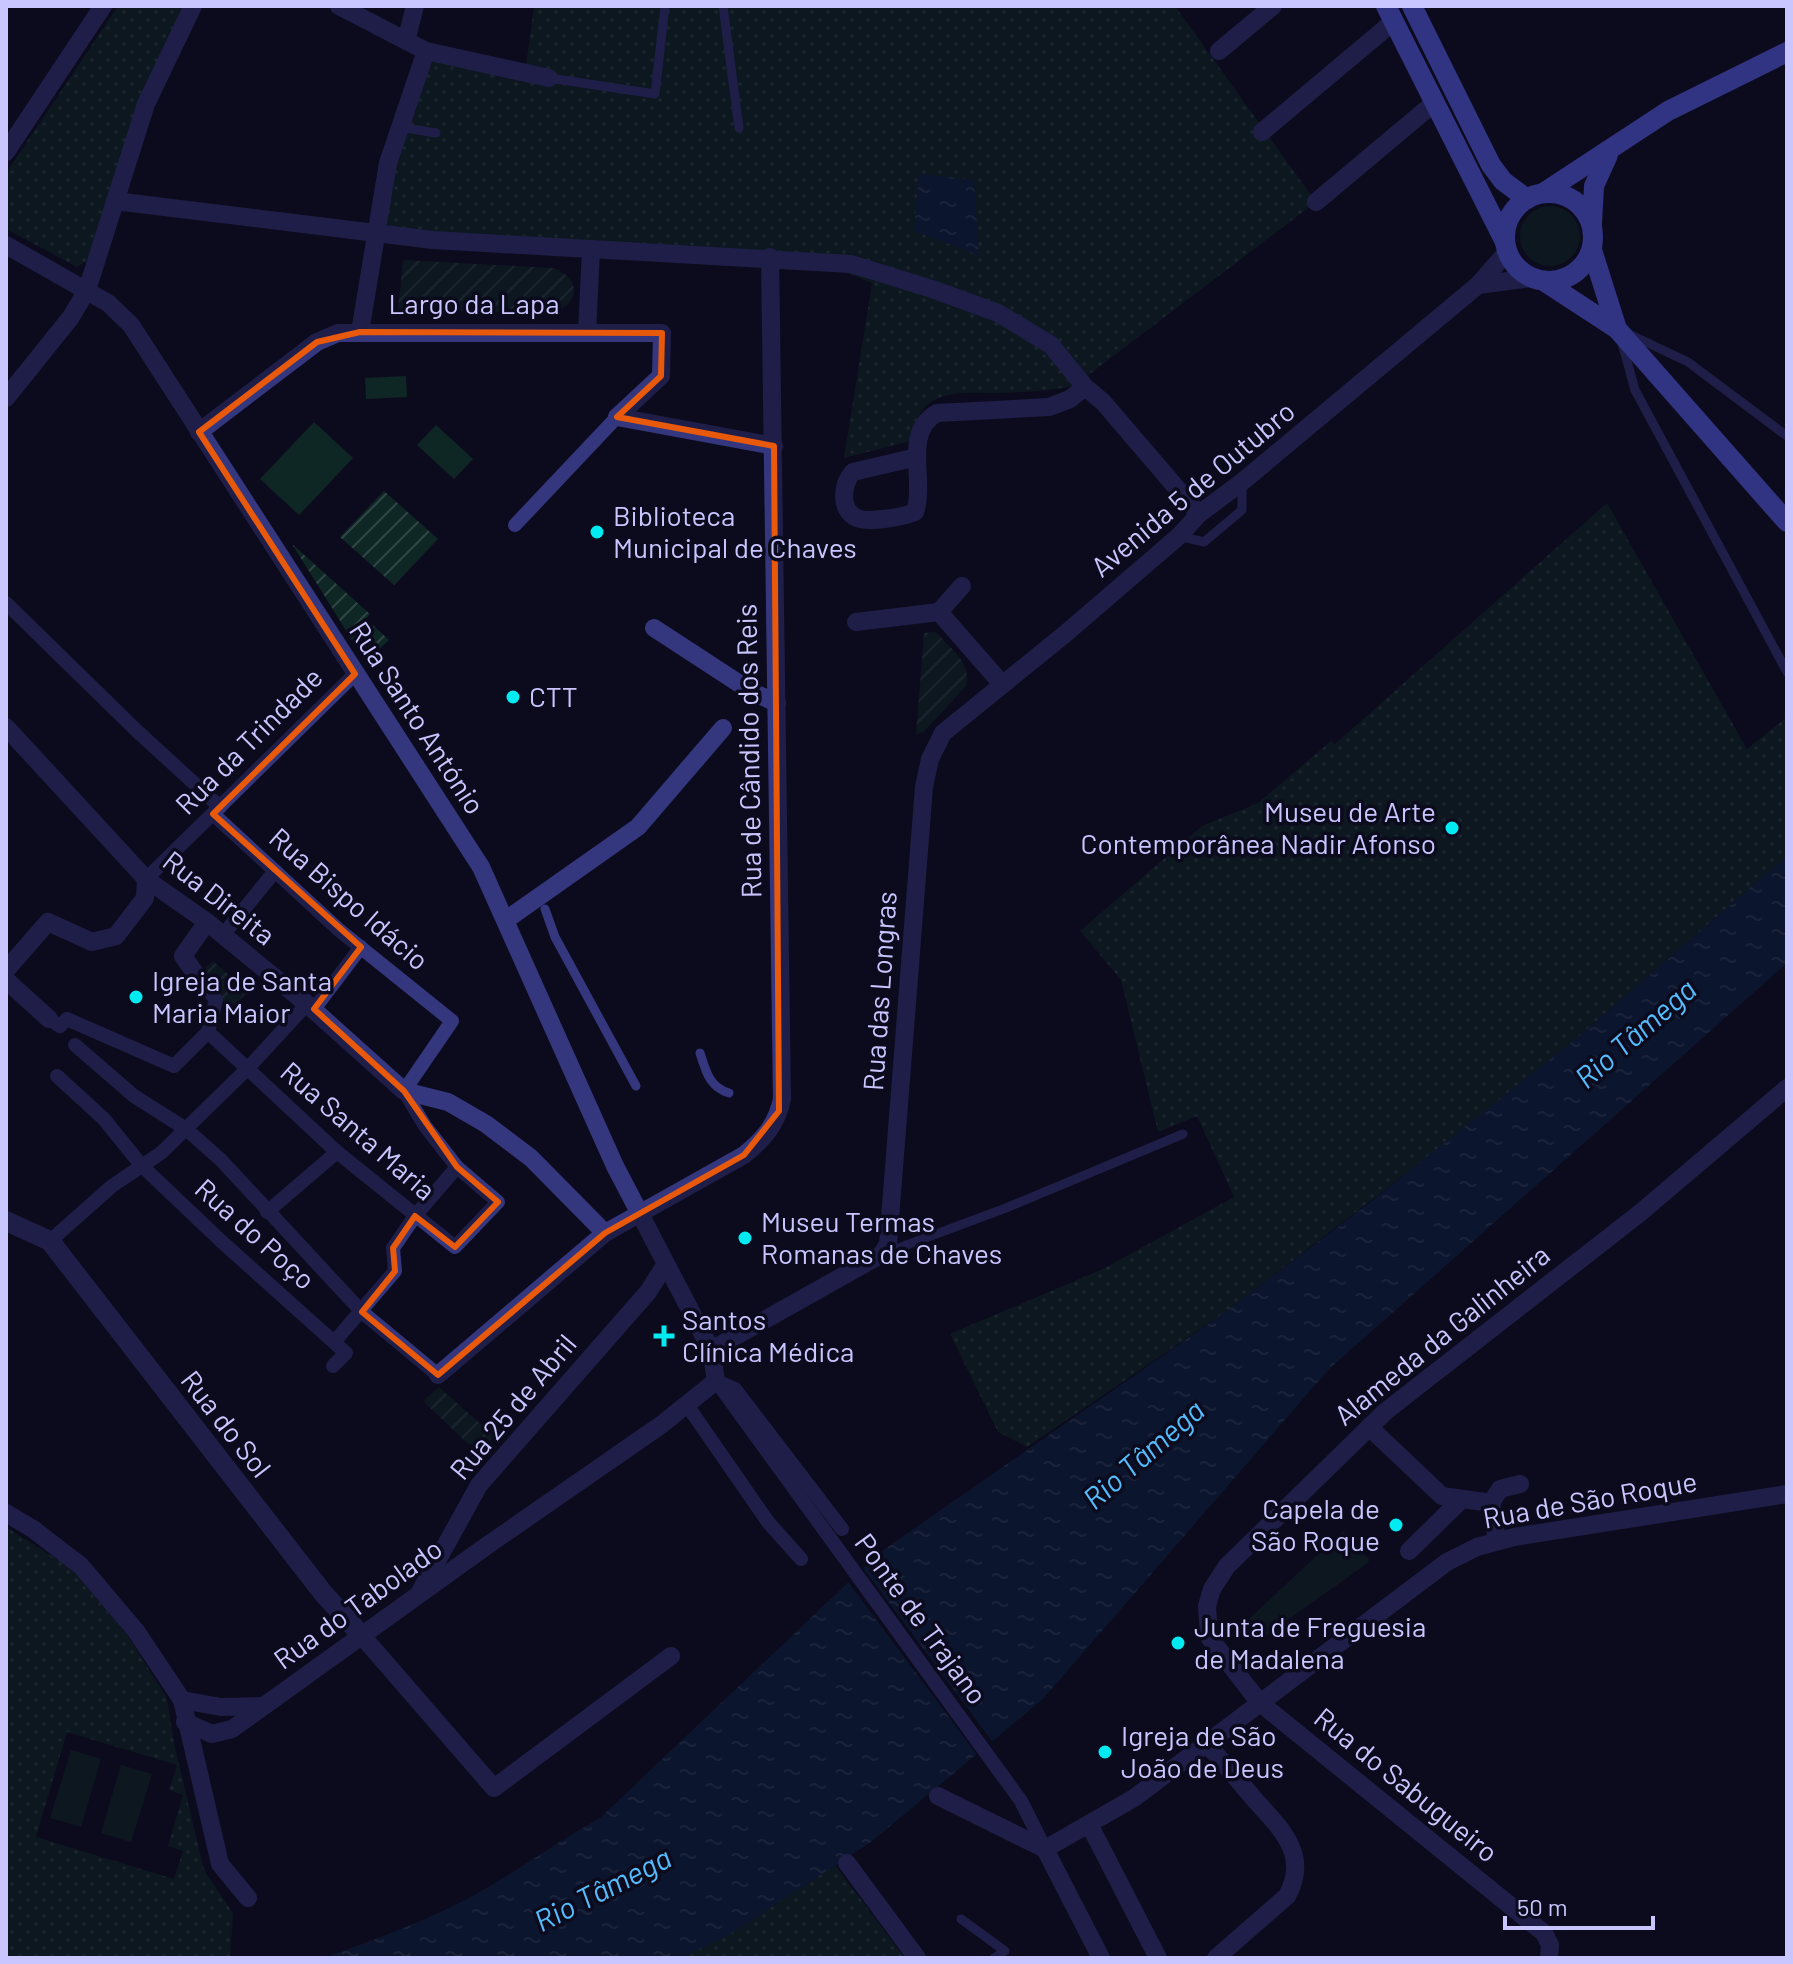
<svg xmlns="http://www.w3.org/2000/svg" width="1793" height="1964" font-family="Barlow,sans-serif">
	<style>
		.grass { fill: #0e2724 }
		.park { fill: url(#park-dots); fill-rule: evenodd }
		.garden { fill: url(#garden-furrows) }
		.water { fill: url(#water-ripples) }
		.pier { fill: #0c0b1d }
		.lines { fill: none; stroke-linecap: round; stroke-linejoin: round }
		.service { stroke: #34377d; stroke-width: 9 }
		.pedestrian { stroke: #34377d; stroke-width: 14 }
		.minor { stroke: #34377d; stroke-width: 18 }
		.tertiary { stroke: #34377d; stroke-width: 20 }
		.secondary { stroke: #5d65ff; stroke-width: 20 }
		.marked { fill: none; stroke: #e8590c; stroke-width: 6; stroke-linejoin: round }
		.poi-dot { fill: #00ebf1; stroke: #0c0b1d; stroke-width: 3 }
		.labels { text-anchor: middle; stroke-width: 7; stroke-linejoin: round; paint-order: stroke }
		.street-label { font-size: 28px; fill: #c9c6ff; stroke: #0c0b1d }
		.poi-label { font-size: 28px; fill: #c9c6ff; stroke: #0c0b1d; text-anchor: start }
		.water-label { font-size: 30px; font-style: italic; fill: #54bdff; stroke: #0c0b1d }
	</style>
	<defs>
		<pattern id="park-dots" width="8" height="8" patternUnits="userSpaceOnUse" patternTransform="scale(2)"><rect width="8" height="8" fill="#0e2724"/><path d="M2 2h.1M6 6h.1" fill="none" stroke="#304545" stroke-width="1.8" stroke-linecap="round"/></pattern>
		<pattern id="garden-furrows" width="10" height="10" patternUnits="userSpaceOnUse" patternTransform="scale(2)"><rect width="10" height="10" fill="#0e2724"/><path d="M-1 1l2-2M0 10L10 0M9 11l2-2" fill="none" stroke="#304545"/></pattern>
		<pattern id="water-ripples" width="26" height="14" patternUnits="userSpaceOnUse" patternTransform="scale(2)"><rect width="26" height="14" fill="#0a2341"/><path d="M2 4q2-2 4 0t4 0M15 11q2-2 4 0t4 0" fill="none" stroke="#2c415e"/></pattern>
	</defs>
	<rect width="100%" height="100%" fill="#0c0b1d"/>
	<!-- grass -->
	<g class="grass">
		<circle cx="1550" cy="236" r="30"/>
		<polygon points="406,376 407,397 366,399 365,378"/>
		<polygon points="314,422 353,458 299,515 260,479"/>
		<polygon points="436,425 473,459 454,479 417,445"/>
		<polygon points="1343,1531 1369,1559 1368,1563 1261,1639 1249,1619"/>
		<polygon points="71,1750 101,1759 81,1827 50,1818"/>
		<polygon points="121,1765 152,1774 131,1842 101,1833"/>
	</g>
	<!-- park -->
	<g class="park">
		<polygon points="118,6 187,6 95,256 77,267 6,229 6,173"/>
		<path d="M534 6H1175L1316 202 1074 386C1049 391 1024 392 998 393 980 393 958 391 941 397 921 404 914 422 911 441L844 458 872 283 806 256 375 232 422 60 525 73Z"/>
		<polygon points="1607,503 1747,749 1787,717 1787,856 1578,1037 1464,1129 1227,1311 1027,1447 998,1432 950,1334 1103,1269 1234,1197 1197,1116 1158,1132 1121,980 1080,931 1202,826 1258,803 1331,741 1335,744"/>
		<path d="M6 1527 71 1568 128 1636 167 1698 174 1743 204 1870 233 1913 230 1958H6ZM67 1732 177 1765 169 1790 183 1795 168 1846 183 1851 174 1879 36 1837Z"/>
		<polygon points="835,1865 905,1958 680,1958 730,1934"/>
	</g>
	<!-- garden -->
	<g class="garden">
		<path d="M403 260 554 268C581 279 581 304 552 313L398 310Z"/>
		<polygon points="384,491 438,539 394,585 340,537"/>
		<polygon points="292,544 370,614 366,619 389,640 374,654 367,656 357,648"/>
		<path d="M936 632C949 647 973 664 966 686L923 733 916 734 924 633Z"/>
		<polygon points="213,961 248,992 229,1009 200,973"/>
		<polygon points="439,1387 494,1436 485,1448 467,1443 423,1401"/>
	</g>
	<!-- water -->
	<g class="water">
		<polygon points="919,174 974,180 979,255 914,231"/>
		<path d="M1787 856V963L1329 1369 1043 1699 871 1842 730 1934 681 1958H324C376 1939 429 1920 478 1893 519 1870 558 1841 600 1818L879 1553 1227 1311 1369 1203 1578 1037Z"/>
	</g>
	<!-- pier -->
	<polygon class="pier" points="861,1565 994,1744 978,1756 846,1579"/>
	<g class="lines">
		<!-- service -->
		<g class="service">
			<polyline points="723,6 739,128"/>
			<polyline points="549,78 655,94 665,6"/>
			<polyline points="400,127 436,133"/>
			<polyline points="1629,334 1688,362 1787,436"/>
			<polyline points="1622,343 1635,390 1787,672"/>
			<polyline points="1179,536 1204,542 1242,510 1242,482"/>
			<polyline points="545,909 555,937 636,1086"/>
			<path d="M700 1053C706 1071 709 1087 729 1093"/>
			<polyline points="885,1253 1006,1208 1183,1134"/>
			<polyline points="961,1919 1005,1951 994,1958"/>
		</g>
		<!-- pedestrian -->
		<g class="pedestrian">
			<polyline points="515,525 617,417"/>
			<polyline points="6,603 137,731 220,807"/>
			<polyline points="146,879 355,674"/>
			<polyline points="223,935 275,871"/>
			<polyline points="195,973 216,1000 208,1032 337,1152 455,1247 498,1202 457,1167 425,1126 404,1091 452,1021 339,930 213,814"/>
			<polyline points="314,1009 361,947"/>
			<polyline points="49,1019 60,1026 67,1019 174,1066 208,1032"/>
			<polyline points="75,1045 134,1096 186,1129 221,1160 362,1312 438,1375"/>
			<polyline points="57,1076 104,1119 141,1165 221,1241 346,1353 333,1366"/>
			<polyline points="267,1212 337,1152"/>
			<polyline points="50,1241 112,1186 161,1153 248,1068 307,1004"/>
			<polyline points="335,1341 395,1271 393,1248 415,1216 457,1167"/>
			<polyline points="716,1381 1021,1801 1045,1849"/>
			<polyline points="716,1381 735,1389 842,1529"/>
			<polyline points="687,1405 768,1522 801,1559"/>
		</g>
		<!-- minor -->
		<g class="minor">
			<polyline points="339,6 426,51 549,78"/>
			<polyline points="406,41 415,6"/>
			<polyline points="1219,51 1273,6"/>
			<polyline points="1262,132 1393,22"/>
			<polyline points="6,152 103,6"/>
			<polyline points="115,201 433,240 851,264 932,289 998,313 1051,345 1085,387 1103,402 1199,514"/>
			<polyline points="1316,202 1434,103"/>
			<polyline points="6,245 108,303 131,325 481,867 615,1166 711,1350 716,1381 661,1425 485,1547 232,1729 212,1734 185,1722"/>
			<polyline points="1478,285 1531,278"/>
			<polyline points="360,332 388,163 426,51"/>
			<polyline points="587,333 591,249"/>
			<polyline points="6,398 71,317 87,290 146,104 193,6"/>
			<polyline points="617,417 774,446"/>
			<polyline points="199,432 317,342 338,333 662,333 661,376 617,417"/>
			<path d="M917 457 853 472C842 484 839 510 857 518 869 523 903 517 915 512 926 480 902 433 937 413L1049 407 1070 399 1085 387"/>
			<polyline points="939,612 962,586"/>
			<polyline points="856,622 939,612 1002,684"/>
			<polyline points="654,628 752,692 777,703"/>
			<polyline points="6,727 146,879 207,922 307,1004 404,1091 448,1102 486,1124 531,1158 605,1233"/>
			<polyline points="506,920 638,827 723,728"/>
			<polyline points="6,970 48,922 92,942 116,936 145,898 146,879"/>
			<polyline points="195,973 183,956 207,922"/>
			<polyline points="6,980 49,1019"/>
			<polyline points="711,1350 882,1254 888,1244 924,787 930,759 943,733 1065,634 1179,536 1199,514 1242,482 1478,285 1507,252"/>
			<path d="M438 1375 605 1233 744 1155C763 1140 777 1124 782 1099L770 257"/>
			<polyline points="1369,1427 1442,1496 1491,1503 1497,1541"/>
			<polyline points="1491,1503 1500,1489 1520,1484"/>
			<polyline points="6,1513 33,1529 81,1566 136,1631 182,1700 220,1864 248,1898"/>
			<polyline points="1409,1551 1462,1499"/>
			<polyline points="421,1590 479,1485 648,1292 666,1264"/>
			<polyline points="363,1637 494,1788 671,1656"/>
			<polyline points="182,1700 221,1707 263,1706"/>
			<path d="M1206 1743C1223 1762 1239 1781 1255 1800 1281 1829 1310 1855 1287 1896L1216 1958"/>
			<polyline points="938,1796 1045,1849"/>
			<polyline points="1089,1824 1158,1958"/>
			<polyline points="1045,1849 1134,1798 1447,1562 1477,1547 1514,1537 1787,1494"/>
			<polyline points="1045,1849 1101,1958"/>
			<polyline points="847,1863 917,1958"/>
			<polyline points="1549,1958 1550,1945 1544,1933 1259,1702 1209,1637 1207,1606 1212,1589 1227,1566 1386,1411 1640,1213 1787,1088"/>
		</g>
		<!-- tertiary -->
		<polyline class="tertiary" points="6,1221 50,1241 323,1593 363,1637"/>
		<!-- secondary -->
		<g class="secondary">
			<polyline points="1386,6 1505,242"/>
			<polyline points="1412,6 1491,165 1503,181 1527,199"/>
			<circle cx="1549" cy="237" r="44"/>
			<polyline points="1543,193 1668,111 1787,52"/>
			<polyline points="1592,223 1594,186 1608,155"/>
			<polyline points="1592,250 1617,329"/>
			<polyline points="1545,282 1617,329 1787,522"/>
		</g>
	</g>
	<!-- marked area -->
	<path d="M0 0H1793V1964H0ZM360 332 662 333 661 376 617 417 774 446 779 1111 744 1155 605 1233 438 1375 362 1312 395 1271 393 1248 415 1216 455 1247 498 1202 457 1167 404 1091 314 1009 361 947 213 814 355 674 199 432 317 342Z" fill="#0c0b1d" fill-opacity=".55" fill-rule="evenodd"/>
	<path class="marked" d="M360 332 662 333 661 376 617 417 774 446 779 1111 744 1155 605 1233 438 1375 362 1312 395 1271 393 1248 415 1216 455 1247 498 1202 457 1167 404 1091 314 1009 361 947 213 814 355 674 199 432 317 342Z"/>
	<!-- markers -->
	<g class="poi-dot">
		<circle cx="597" cy="532" r="8"/>
		<circle cx="513" cy="697" r="8"/>
		<circle cx="1452" cy="828" r="8"/>
		<circle cx="136" cy="997" r="8"/>
		<circle cx="745" cy="1238" r="8"/>
		<path d="M660 1324h8v8h8v8h-8v8h-8v-8h-8v-8h8z"/>
		<circle cx="1396" cy="1525" r="8"/>
		<circle cx="1178" cy="1643" r="8"/>
		<circle cx="1105" cy="1752" r="8"/>
	</g>
	<g class="labels">
		<!-- street labels -->
		<g class="street-label">
			<text x="474" y="314">Largo da Lapa</text>
			<text transform="translate(1193 489) rotate(-40)" y="10">Avenida 5 de Outubro</text>
			<text transform="translate(417 718) rotate(57)" y="10">Rua Santo António</text>
			<text transform="translate(249 741) rotate(-45)" y="10">Rua da Trindade</text>
			<text transform="translate(749 751) rotate(-91)" y="10">Rua de Cândido dos Reis</text>
			<text transform="translate(219 898) rotate(38)" y="10">Rua Direita</text>
			<text transform="translate(349 899) rotate(41)" y="10">Rua Bispo Idácio</text>
			<text transform="translate(880 991) rotate(-86)" y="10">Rua das Longras</text>
			<text transform="translate(358 1131) rotate(41)" y="10">Rua Santa Maria</text>
			<text transform="translate(255 1234) rotate(42)" y="10">Rua do Poço</text>
			<text transform="translate(1442 1335) rotate(-39)" y="10">Alameda da Galinheira</text>
			<text transform="translate(513 1407) rotate(-50)" y="10">Rua 25 de Abril</text>
			<text transform="translate(226 1424) rotate(52)" y="10">Rua do Sol</text>
			<text transform="translate(1590 1500) rotate(-10)" y="10">Rua de São Roque</text>
			<text transform="translate(358 1604) rotate(-36)" y="10">Rua do Tabolado</text>
			<text transform="translate(921 1619) rotate(54)" y="10">Ponte de Trajano</text>
			<text transform="translate(1406 1785) rotate(39)" y="10">Rua do Sabugueiro</text>
		</g>
		<!-- poi labels -->
		<g class="poi-label">
			<text x="613" y="526">Biblioteca<tspan x="613" dy="32">Municipal de Chaves</tspan></text>
			<text x="529" y="707">CTT</text>
			<text x="1436" y="822" text-anchor="end">Museu de Arte<tspan x="1436" dy="32">Contemporânea Nadir Afonso</tspan></text>
			<text x="152" y="991">Igreja de Santa<tspan x="152" dy="32">Maria Maior</tspan></text>
			<text x="761" y="1232">Museu Termas<tspan x="761" dy="32">Romanas de Chaves</tspan></text>
			<text x="682" y="1330">Santos<tspan x="682" dy="32">Clínica Médica</tspan></text>
			<text x="1380" y="1519" text-anchor="end">Capela de<tspan x="1380" dy="32">São Roque</tspan></text>
			<text x="1194" y="1637">Junta de Freguesia<tspan x="1194" dy="32">de Madalena</tspan></text>
			<text x="1121" y="1746">Igreja de São<tspan x="1121" dy="32">João de Deus</tspan></text>
		</g>
		<!-- water labels -->
		<g class="water-label">
			<text transform="translate(1636 1034) rotate(-41)" y="10">Rio Tâmega</text>
			<text transform="translate(1144 1455) rotate(-41)" y="10">Rio Tâmega</text>
			<text transform="translate(603 1890) rotate(-27)" y="10">Rio Tâmega</text>
		</g>
	</g>
	<!-- border -->
	<rect width="1793" height="1964" fill="none" stroke="#c9c6ff" stroke-width="16"/>
	<!-- scale -->
	<path d="M1505 1916v12h148v-12" fill="none" stroke="#c9c6ff" stroke-width="4"/>
	<text x="1517" y="1916" font-size="24" fill="#c9c6ff" stroke="#0c0b1d" stroke-width="6" paint-order="stroke">50 m</text>
</svg>
